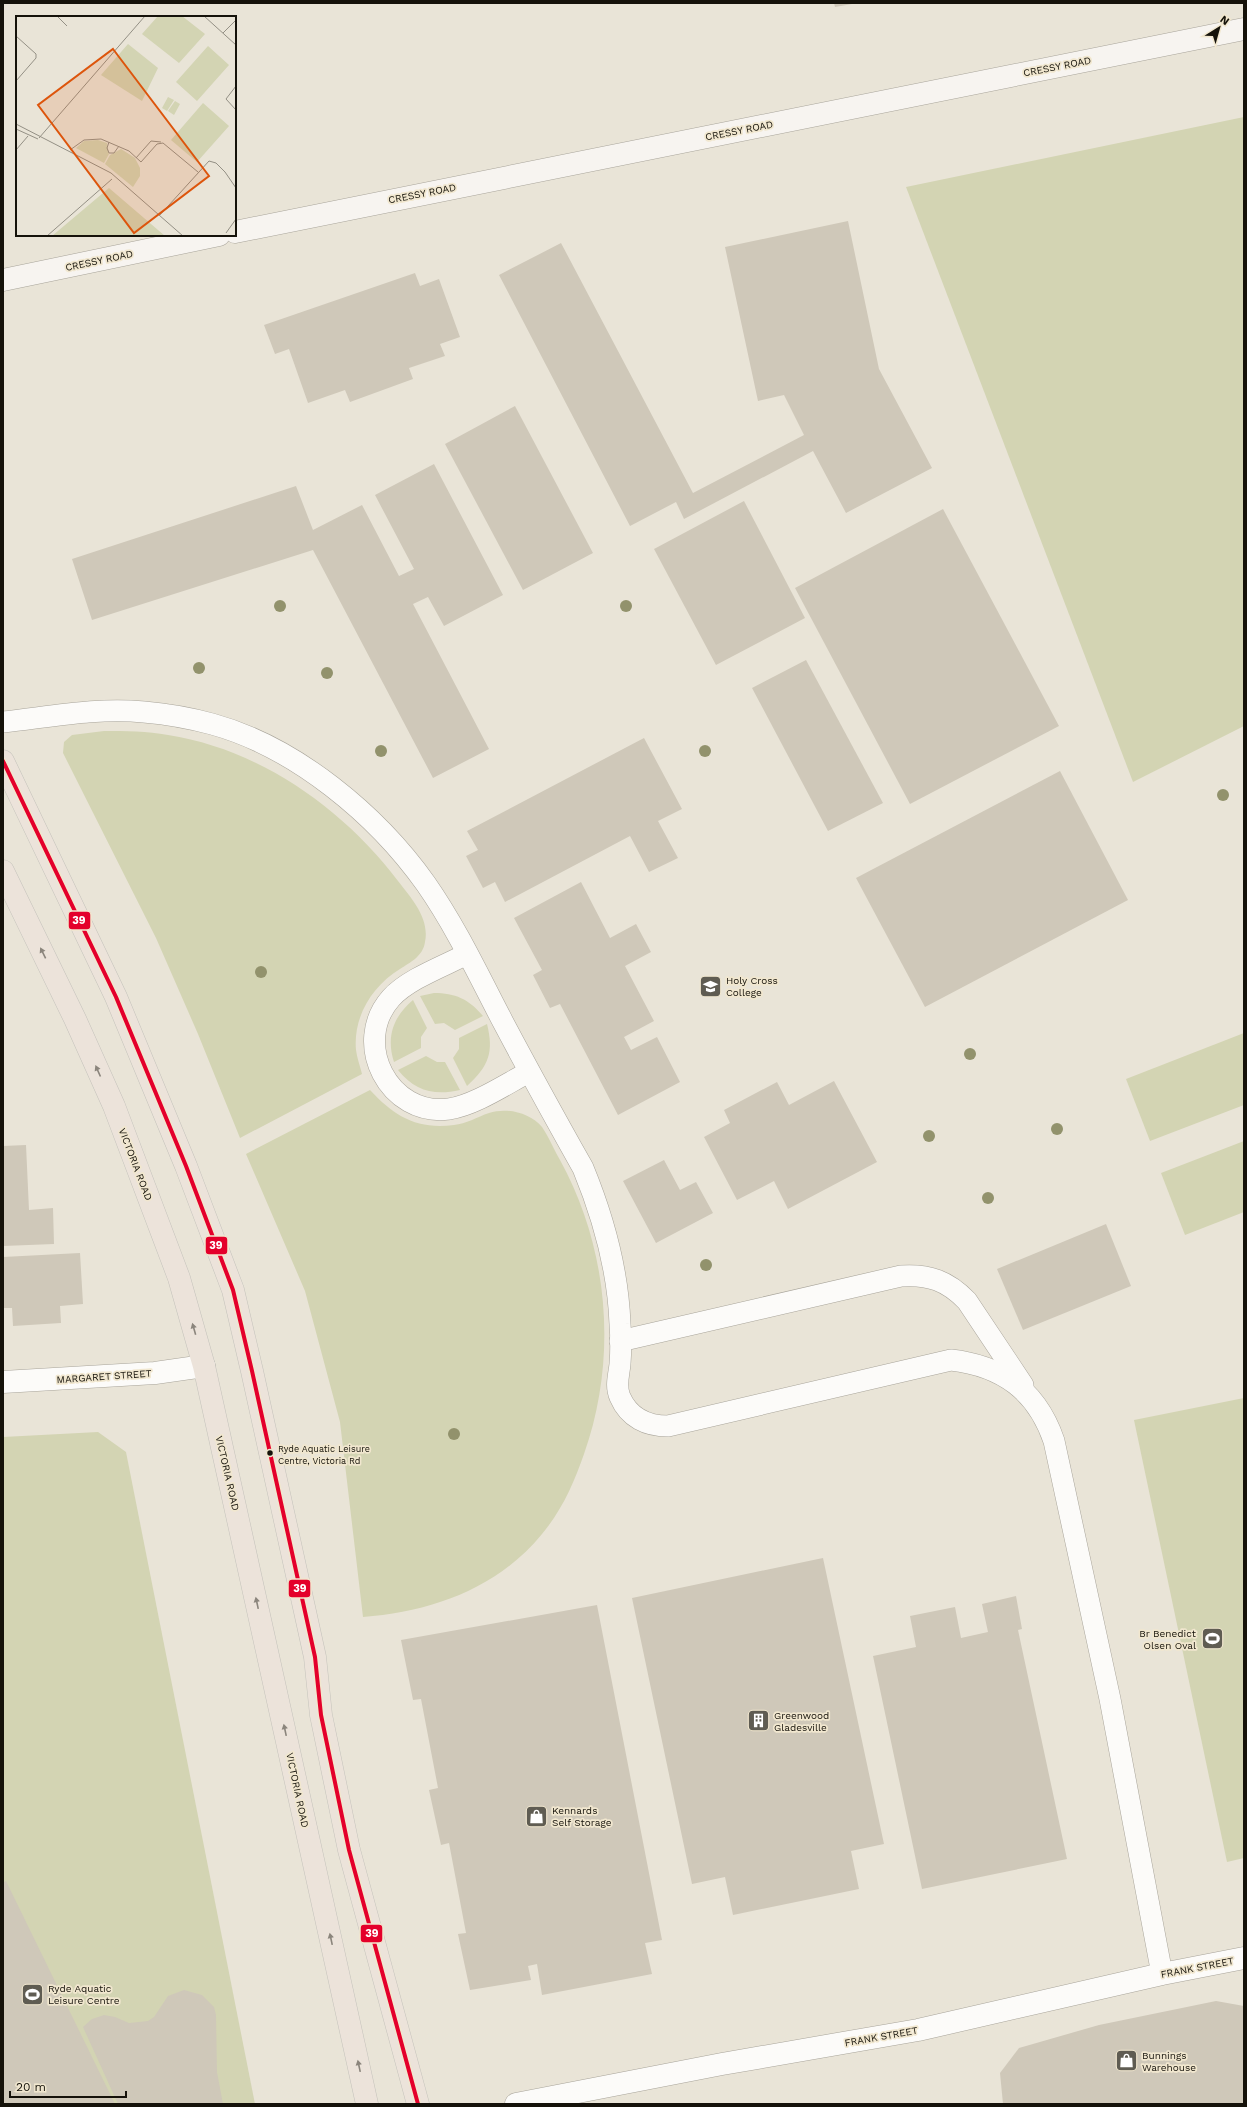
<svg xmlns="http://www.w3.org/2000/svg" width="1247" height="2107" font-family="'Work Sans',sans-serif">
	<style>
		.green { fill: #d3d4b3 }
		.building { fill: #cfc8b9 }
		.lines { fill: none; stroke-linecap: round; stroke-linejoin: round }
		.lane-casing { stroke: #a8a49a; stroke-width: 22 }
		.street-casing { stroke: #a8a49a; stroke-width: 23 }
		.secondary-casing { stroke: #a8a49a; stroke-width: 23 }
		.highway-casing { stroke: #c4c2bb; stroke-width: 23 }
		.lane { stroke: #fcfbf9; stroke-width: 21 }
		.street { stroke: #fcfbf9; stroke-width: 22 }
		.secondary { stroke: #f7f4f0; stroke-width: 22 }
		.highway { stroke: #ece3da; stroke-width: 22 }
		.bus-1-casing { stroke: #f1e7cf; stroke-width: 7 }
		.bus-1 { stroke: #e4002b; stroke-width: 4 }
		.tree { fill: #92926c }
		.oneway { fill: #8b857c }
		.bus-dot { fill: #15120a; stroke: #f1e7cf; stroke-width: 1.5 }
		.labels { text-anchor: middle; stroke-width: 3.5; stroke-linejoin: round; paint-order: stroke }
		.bus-label { font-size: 9px; fill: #15120a; stroke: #f1e7cf; text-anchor: start }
		.street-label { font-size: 10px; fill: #15120a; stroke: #f1e7cf }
		.poi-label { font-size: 10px; fill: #15120a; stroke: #f1e7cf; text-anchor: start }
		.inset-road { fill: none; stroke: #949085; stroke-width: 1 }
		.view { fill: #dd550c; fill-opacity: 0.15; stroke: #dd550c; stroke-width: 2 }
		.inset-edge { fill: none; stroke: #15120a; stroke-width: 2 }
		.line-badge { stroke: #f1e7cf; stroke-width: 1.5 }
		.badge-label { font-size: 11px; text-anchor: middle; font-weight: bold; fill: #fff }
	</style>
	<rect width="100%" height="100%" fill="#e9e4d7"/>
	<!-- green -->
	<g class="green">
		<polygon points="1244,117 1244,726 1133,782 906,187"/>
		<path d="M104 731C126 731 147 731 168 735 259 749 343 808 398 881 411 898 430 918 425 942 423 956 411 962 400 969 372 986 353 1017 356 1050 357 1058 360 1066 362 1074L240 1138 198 1034 156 938 63 753 64 742 72 735Z"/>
		<path d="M434 993C455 993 469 999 483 1016L455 1030 444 1023 435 1024 420 996Z"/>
		<path d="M413 1000 427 1028 421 1037V1048L394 1062C386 1037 393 1017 413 1000Z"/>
		<path d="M487 1024C494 1052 489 1066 467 1086L453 1058 459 1049V1038Z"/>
		<polygon points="1244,1033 1244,1105 1150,1141 1126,1079"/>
		<path d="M426 1056 437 1062H445L460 1090C434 1096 415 1091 398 1070Z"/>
		<path d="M370 1090C394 1116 417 1130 454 1125 466 1124 477 1117 489 1113 507 1107 530 1113 542 1127 549 1137 554 1150 560 1160 609 1249 618 1358 584 1454 574 1483 562 1510 542 1534 497 1589 431 1612 363 1617L340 1422 305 1291 246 1154Z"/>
		<polygon points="1244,1141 1244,1212 1185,1235 1161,1173"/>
		<polygon points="1244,1398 1244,1858 1227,1862 1134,1420"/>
		<polygon points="98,1432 126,1452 255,2104 3,2104 3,1437"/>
	</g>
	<!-- building -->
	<g class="building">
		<polygon points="834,3 852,3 852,4 835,7"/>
		<polygon points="848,221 879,369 932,468 846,513 813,451 684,519 676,502 630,526 499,275 561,243 693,493 804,435 784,395 758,401 725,247"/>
		<polygon points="415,273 420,286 439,279 460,337 440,344 445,356 409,368 413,379 350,402 345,390 308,403 289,349 275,354 264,325"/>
		<polygon points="515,406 593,553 523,590 445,444"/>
		<polygon points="434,464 503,595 444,626 428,597 413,604 489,749 433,778 313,550 92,620 72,559 296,486 313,530 362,505 399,576 414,569 375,495"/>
		<polygon points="744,501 805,618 716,665 654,549"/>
		<polygon points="943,509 1059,726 910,804 795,588"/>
		<polygon points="806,660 883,803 828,831 752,688"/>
		<polygon points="644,738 682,809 658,821 678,858 649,872 630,836 505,902 495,882 483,888 466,856 478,850 467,831"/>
		<polygon points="1060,771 1128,900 925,1007 856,878"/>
		<polygon points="581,882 610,938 636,924 651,952 625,966 654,1021 624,1037 631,1050 657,1037 680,1082 618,1115 560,1004 550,1008 533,975 542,970 514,918"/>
		<polygon points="834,1081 877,1162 788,1209 774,1181 737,1200 704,1137 730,1123 724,1110 777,1082 789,1105"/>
		<polygon points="26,1145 29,1210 53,1208 54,1244 3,1246 3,1146"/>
		<polygon points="664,1160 680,1190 696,1182 713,1213 656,1243 623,1181"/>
		<polygon points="1106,1224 1131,1286 1023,1330 997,1269"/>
		<polygon points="80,1253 83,1304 60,1306 61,1323 13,1326 12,1308 3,1308 3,1257"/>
		<polygon points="823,1558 884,1844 851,1851 859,1889 733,1915 725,1877 692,1884 632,1598"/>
		<polygon points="1016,1596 1022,1629 1018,1630 1067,1859 922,1889 873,1656 916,1647 910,1616 955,1607 961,1638 988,1632 982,1604"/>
		<polygon points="597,1605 662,1940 645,1943 652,1974 542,1995 537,1964 528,1966 531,1980 470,1990 458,1934 466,1933 449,1843 441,1845 429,1790 438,1788 421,1699 413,1700 401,1640"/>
		<polygon points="6,1881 115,2104 3,2104 3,1883"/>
		<polygon points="184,1990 202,1995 214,2007 216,2015 217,2072 223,2104 118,2104 83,2027 92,2019 104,2015 115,2017 129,2023 148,2021 154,2017 168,1996"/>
		<polygon points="1216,2001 1244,2006 1244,2104 1003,2104 1000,2073 1019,2048 1099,2025"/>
	</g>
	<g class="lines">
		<defs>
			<g id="lane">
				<path d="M3 722C49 717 98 707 144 712 167 714 190 718 212 724 296 747 377 815 426 884 456 927 479 976 503 1022 529 1071 556 1120 583 1168 604 1219 618 1269 620 1324 621 1337 621 1351 620 1364 619 1375 615 1386 620 1397 629 1418 647 1426 668 1426L951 1360C1003 1366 1037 1391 1054 1441L1110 1699 1162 1974"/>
				<path d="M467 954C444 966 408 979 391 998 351 1043 389 1117 449 1109 475 1105 506 1084 529 1072"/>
				<path d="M620 1341 901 1276C929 1274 948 1281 967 1301L1023 1385"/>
			</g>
			<g id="street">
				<polyline points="3,1382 155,1373 204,1366"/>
				<polyline points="516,2104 722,2064 918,2030 1162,1974 1244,1958"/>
			</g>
			<g id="secondary">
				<polyline points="235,232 1244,29"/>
				<polyline points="3,280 219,235"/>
			</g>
			<g id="highway">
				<polyline points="3,761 116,997 186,1166 233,1290 252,1371 315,1657 321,1715 349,1850 418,2104"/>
				<polyline points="3,871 75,1019 114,1106 179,1278 204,1366 367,2104"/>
			</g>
		</defs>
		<!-- lane casing -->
		<use href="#lane" class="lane-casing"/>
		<!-- street casing -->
		<use href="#street" class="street-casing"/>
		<!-- secondary casing -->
		<use href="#secondary" class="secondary-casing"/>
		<!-- highway casing -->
		<use href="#highway" class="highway-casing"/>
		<!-- lane -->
		<use href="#lane" class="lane"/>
		<!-- street -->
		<use href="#street" class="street"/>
		<!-- secondary -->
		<use href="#secondary" class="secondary"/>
		<!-- highway -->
		<use href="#highway" class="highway"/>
		<defs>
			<polyline id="bus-1" points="3,761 116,997 186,1166 233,1290 252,1371 315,1657 321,1715 349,1850 418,2104"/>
		</defs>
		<!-- bus-1 casing -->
		<use href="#bus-1" class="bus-1-casing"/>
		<!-- bus-1 -->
		<use href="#bus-1" class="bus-1"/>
	</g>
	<!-- trees -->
	<g class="tree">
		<circle cx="280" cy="606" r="6"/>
		<circle cx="626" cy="606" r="6"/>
		<circle cx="199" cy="668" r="6"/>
		<circle cx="327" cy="673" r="6"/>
		<circle cx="381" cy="751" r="6"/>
		<circle cx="705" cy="751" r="6"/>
		<circle cx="1223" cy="795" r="6"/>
		<circle cx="261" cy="972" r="6"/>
		<circle cx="970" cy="1054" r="6"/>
		<circle cx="1057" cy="1129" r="6"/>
		<circle cx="929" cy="1136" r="6"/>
		<circle cx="988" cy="1198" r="6"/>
		<circle cx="706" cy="1265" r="6"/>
		<circle cx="454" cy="1434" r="6"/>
	</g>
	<!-- one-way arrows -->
	<defs><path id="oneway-solid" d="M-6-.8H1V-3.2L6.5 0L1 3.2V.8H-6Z"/></defs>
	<g class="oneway">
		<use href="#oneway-solid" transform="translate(43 953) rotate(-116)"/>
		<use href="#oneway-solid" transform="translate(98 1071) rotate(-114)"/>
		<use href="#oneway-solid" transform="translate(194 1329) rotate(-106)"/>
		<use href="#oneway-solid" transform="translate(257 1603) rotate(-102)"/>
		<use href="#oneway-solid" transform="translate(285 1730) rotate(-102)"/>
		<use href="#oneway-solid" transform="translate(331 1939) rotate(-102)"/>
		<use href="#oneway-solid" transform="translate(359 2066) rotate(-102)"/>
	</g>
	<!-- icons -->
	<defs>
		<symbol id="school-square" viewBox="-11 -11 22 22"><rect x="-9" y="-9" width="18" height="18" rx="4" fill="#5f5c52" stroke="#f1e7cf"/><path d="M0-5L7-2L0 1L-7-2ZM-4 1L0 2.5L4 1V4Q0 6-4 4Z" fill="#fff"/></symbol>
		<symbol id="stadium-square" viewBox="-11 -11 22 22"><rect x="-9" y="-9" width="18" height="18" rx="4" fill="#5f5c52" stroke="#f1e7cf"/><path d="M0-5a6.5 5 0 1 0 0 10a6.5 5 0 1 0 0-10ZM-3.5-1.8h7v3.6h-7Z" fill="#fff"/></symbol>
		<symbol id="building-square" viewBox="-11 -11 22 22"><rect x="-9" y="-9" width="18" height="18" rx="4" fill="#5f5c52" stroke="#f1e7cf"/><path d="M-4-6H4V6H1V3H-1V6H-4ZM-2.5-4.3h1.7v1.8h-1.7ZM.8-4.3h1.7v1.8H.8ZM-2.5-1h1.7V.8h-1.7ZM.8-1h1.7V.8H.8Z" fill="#fff"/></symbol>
		<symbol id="shop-square" viewBox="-11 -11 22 22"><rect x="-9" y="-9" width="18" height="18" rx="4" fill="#5f5c52" stroke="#f1e7cf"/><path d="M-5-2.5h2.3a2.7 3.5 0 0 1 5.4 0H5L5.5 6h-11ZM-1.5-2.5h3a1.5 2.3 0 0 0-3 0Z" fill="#fff"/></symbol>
	</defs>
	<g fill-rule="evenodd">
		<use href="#school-square" x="698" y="974" width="25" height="25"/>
		<use href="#stadium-square" x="1200" y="1626" width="25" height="25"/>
		<use href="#building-square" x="746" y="1708" width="25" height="25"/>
		<use href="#shop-square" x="524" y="1804" width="25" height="25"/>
		<use href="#stadium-square" x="20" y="1982" width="25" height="25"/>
		<use href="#shop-square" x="1114" y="2048" width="25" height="25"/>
	</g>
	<!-- markers -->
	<circle class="bus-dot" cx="270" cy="1453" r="3.5"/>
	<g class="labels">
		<!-- bus labels -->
		<g class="bus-label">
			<text x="278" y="1452">Ryde Aquatic Leisure<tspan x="278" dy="12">Centre, Victoria Rd</tspan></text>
		</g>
		<!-- street labels -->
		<g class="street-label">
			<text transform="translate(1057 66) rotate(-11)" y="4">CRESSY ROAD</text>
			<text transform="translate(739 130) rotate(-11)" y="4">CRESSY ROAD</text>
			<text transform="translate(422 193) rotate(-11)" y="4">CRESSY ROAD</text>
			<text transform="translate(99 260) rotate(-12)" y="4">CRESSY ROAD</text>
			<text transform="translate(136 1164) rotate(69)" y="4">VICTORIA ROAD</text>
			<text transform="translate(104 1376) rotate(-4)" y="4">MARGARET STREET</text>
			<text transform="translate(228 1473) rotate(77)" y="4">VICTORIA ROAD</text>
			<text transform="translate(298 1790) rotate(78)" y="4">VICTORIA ROAD</text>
			<text transform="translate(1197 1967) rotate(-11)" y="4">FRANK STREET</text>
			<text transform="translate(881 2036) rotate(-10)" y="4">FRANK STREET</text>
		</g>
		<!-- poi labels -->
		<g class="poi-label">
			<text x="726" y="984">Holy Cross<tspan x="726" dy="12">College</tspan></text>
			<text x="1196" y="1637" text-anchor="end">Br Benedict<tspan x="1196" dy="12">Olsen Oval</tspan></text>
			<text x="774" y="1719">Greenwood<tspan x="774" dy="12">Gladesville</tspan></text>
			<text x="552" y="1814">Kennards<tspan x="552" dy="12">Self Storage</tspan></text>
			<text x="48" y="1992">Ryde Aquatic<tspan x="48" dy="12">Leisure Centre</tspan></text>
			<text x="1142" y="2059">Bunnings<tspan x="1142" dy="12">Warehouse</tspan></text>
		</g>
	</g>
	<!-- overview -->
	<g transform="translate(16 16)">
		<rect width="220" height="220" fill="#e9e4d7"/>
		<path d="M142 0H166L189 18 163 47 126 18ZM112 28 142 52 126 85 85 59ZM192 30 213 49 181 85 160 66ZM152 81 158 84 151 95 146 92ZM159 85 164 88 158 99 152 95ZM187 87 213 110 181 146 155 124ZM82 124 91 127 93 138 88 147 60 132 68 125ZM105 133 119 142 124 152V160L117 171 89 148 94 139ZM93 172 149 220H36Z" fill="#d3d4b3"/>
		<path class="inset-road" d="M41 0 51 10M188 0 220 29M207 17 220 4M0 20 20 38V42L0 65M220 70 210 83 220 94M0 108 95 157 167 220M0 113 22 123M23 122 129 0M93 126 91 132 93 137H98L103 130M0 134 12 120M54 134 68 124 85 123 113 135 125 146 141 128 147 127 182 156M120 142 135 125 145 126M143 200 193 145 200 147 209 156 220 172M210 217 220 203M31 220 96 163"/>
		<path class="view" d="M97 33 193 160 118 217 22 89Z"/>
		<rect width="220" height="220" class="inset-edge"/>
	</g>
	<g class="line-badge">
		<rect x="68" y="911" width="23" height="19" rx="4" fill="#e4002b"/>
		<rect x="205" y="1236" width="23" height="19" rx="4" fill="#e4002b"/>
		<rect x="288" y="1579" width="23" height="19" rx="4" fill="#e4002b"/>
		<rect x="360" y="1924" width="23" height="19" rx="4" fill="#e4002b"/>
	</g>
	<g class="badge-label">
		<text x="79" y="924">39</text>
		<text x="216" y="1249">39</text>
		<text x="300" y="1592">39</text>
		<text x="372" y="1937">39</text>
	</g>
	<!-- border -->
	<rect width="1247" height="2107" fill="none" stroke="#15120a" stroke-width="8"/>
	<!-- north arrow -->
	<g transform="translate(1219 28) rotate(37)" stroke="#f1e7cf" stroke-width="3" paint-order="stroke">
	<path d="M0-3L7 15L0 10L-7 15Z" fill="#15120a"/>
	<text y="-6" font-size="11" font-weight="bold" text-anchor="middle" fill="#15120a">N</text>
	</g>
	<!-- scale -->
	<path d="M10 2091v6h116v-6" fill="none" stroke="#15120a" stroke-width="2"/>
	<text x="16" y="2091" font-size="12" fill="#15120a" stroke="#f1e7cf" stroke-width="3" paint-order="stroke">20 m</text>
</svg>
